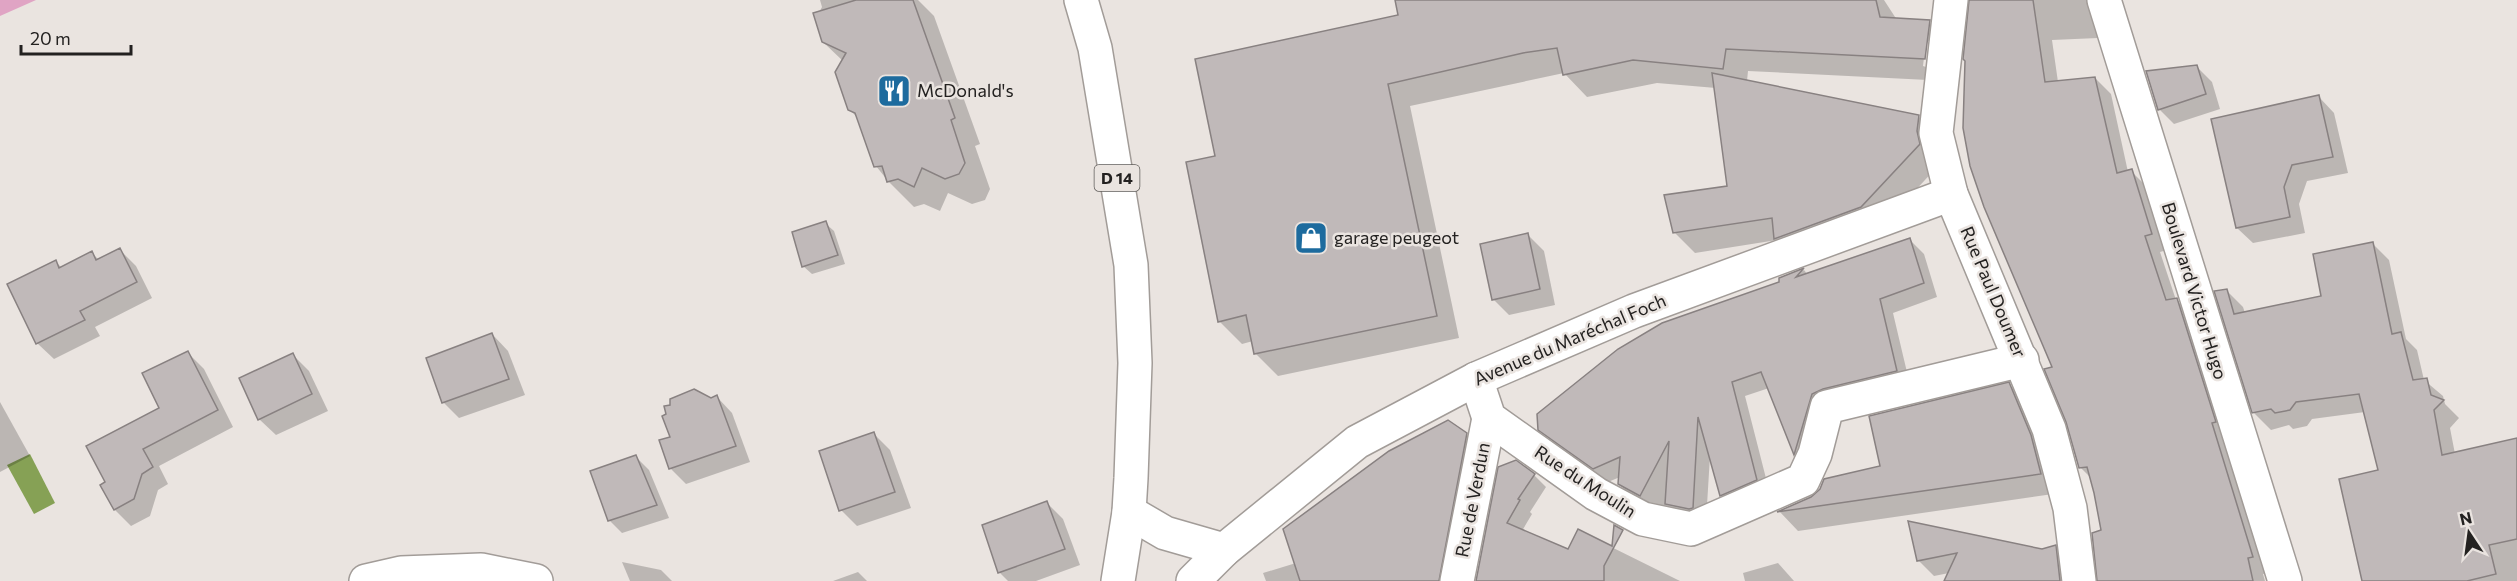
<svg xmlns="http://www.w3.org/2000/svg" width="2517" height="581" font-family="Commissioner,sans-serif">
	<style>
		.green { fill: #e0a4c4 }
		.water { fill: #86a155 }
		.shadow { fill: #0003; fill-rule: evenodd }
		.building { fill: #c0b9b9; stroke: #888181; stroke-width: 1.5 }
		.lines { fill: none; stroke-linecap: round; stroke-linejoin: round }
		.street-casing { stroke: #a29c98; stroke-width: 36 }
		.primary-casing { stroke: #a29c98; stroke-width: 36 }
		.street { stroke: #fff; stroke-width: 33 }
		.primary { stroke: #fff; stroke-width: 33 }
		.labels { text-anchor: middle; stroke-width: 5; stroke-linejoin: round; paint-order: stroke }
		.shield { fill: #eae4e0; stroke: #5f5c5a; stroke-width: 1.5 }
		.shield-label { font-size: 16px; font-weight: bold; fill: #232120 }
		.poi-label { font-size: 18px; fill: #232120; stroke: #eae4e0; text-anchor: start }
		.street-label { font-size: 18px; fill: #232120; stroke: #eae4e0 }
	</style>
	<rect width="100%" height="100%" fill="#eae4e0"/>
	<!-- green -->
	<polygon class="green" points="0,0 36,0 0,16"/>
	<!-- water -->
	<polygon class="water" points="30,454 55,503 34,514 7,465"/>
	<!-- shadow -->
	<g class="shadow">
		<polygon points="820,0 918,0 934,16 980,144 975,146 990,189 985,200 972,204 948,193 940,211 924,204 914,207 888,181 876,166 859,119 849,109 843,61 823,42 816,18 822,7"/>
		<path d="M1397 0H1884L1897 20 1929 22 1952 45 1948 81 1748 71 1747 81 1918 116 1939 137V165L1881 227 1796 259 1777 240 1695 253 1674 232 1728 187 1716 88 1657 83 1587 97 1564 73 1410 106 1459 338 1278 376 1256 354 1253 341 1242 344 1219 321 1217 157 1400 16ZM1926 41H1929L1926 67 1923 66Z"/>
		<polygon points="1971,0 2088,0 2098,38 2052,40 2058,82 2095,78 2111,94 2128,172 2131,171 2147,187 2167,250 2160,252 2176,300 2193,315 2268,573 2263,574 2265,581 2099,581 2102,531 2092,479 2080,467 2054,368"/>
		<polygon points="2197,67 2212,82 2220,109 2174,124 2159,109"/>
		<polygon points="2319,97 2334,113 2348,173 2307,181 2299,204 2305,233 2253,243 2237,228"/>
		<polygon points="825,223 834,231 845,264 812,274 803,266"/>
		<polygon points="1528,235 1544,251 1555,305 1509,315 1493,299"/>
		<polygon points="1910,240 1924,254 1937,297 1893,313 1910,385 1837,402 1808,467 1795,454 1769,388 1745,396 1770,494 1735,509 1721,495 1710,456 1706,522 1665,515 1633,498 1619,484 1620,477 1608,482 1554,443 1539,429 1781,283 1780,279 1804,270 1808,275"/>
		<polygon points="2372,243 2389,260 2406,339 2417,350 2424,380 2443,396 2445,404 2459,418 2450,428 2455,454 2517,440 2517,581 2364,581 2379,471 2365,412 2312,419 2307,426 2293,429 2289,425 2271,430 2254,413 2216,292 2227,291 2243,307 2245,313 2323,297"/>
		<polygon points="120,250 136,266 152,298 95,327 100,336 54,359 37,343 56,262 62,268 92,253 99,260"/>
		<polygon points="492,334 508,351 525,395 459,418 443,402"/>
		<polygon points="188,353 204,369 233,427 159,466 168,484 158,490 150,516 131,526 115,510"/>
		<polygon points="293,355 309,371 328,411 276,435 259,419"/>
		<polygon points="2009,384 2028,404 2060,493 1798,531 1780,512 1882,467"/>
		<polygon points="717,397 732,413 750,462 686,484 670,468 671,438"/>
		<polygon points="0,402 30,456 0,472"/>
		<polygon points="874,434 890,450 911,508 857,526 841,510"/>
		<polygon points="1466,434 1481,448 1455,581 1266,581 1263,573 1296,563"/>
		<polygon points="636,457 649,470 669,518 622,533 609,520"/>
		<polygon points="1500,468 1534,475 1546,487 1530,512 1532,514 1522,531 1568,551 1579,531 1680,581 1478,581"/>
		<polygon points="1047,503 1063,519 1080,565 1036,581 1008,581 999,572"/>
		<polygon points="1910,523 2042,551 2055,547 2071,562 2073,581 1945,581 1949,573 1934,576 1918,560"/>
		<polygon points="622,562 661,570 672,581 630,581"/>
		<polygon points="1778,563 1794,581 1745,581 1743,573"/>
		<polygon points="858,572 867,581 833,581"/>
	</g>
	<!-- building -->
	<g class="building">
		<polygon points="856,0 913,0 955,118 951,120 965,163 959,174 945,179 922,168 914,187 898,179 887,182 882,166 874,167 855,113 848,110 835,72 846,53 822,42 813,13"/>
		<polygon points="1395,0 1876,0 1880,17 1930,20 1925,59 1726,49 1723,69 1633,60 1563,75 1557,48 1523,53 1388,84 1437,316 1254,354 1246,315 1218,322 1186,162 1215,156 1195,59 1398,15"/>
		<polygon points="1969,0 2033,0 2045,82 2095,77 2117,173 2132,169 2152,234 2145,236 2166,300 2177,298 2216,422 2212,423 2253,557 2248,558 2253,581 2097,581 2092,533 2101,530 2094,493 2087,467 2079,468 2066,422 2044,369 2052,367 1984,207 1970,166 1963,128 1965,61 1963,59"/>
		<polygon points="2197,65 2206,94 2158,110 2146,71"/>
		<polygon points="1712,73 1919,115 1917,131 1920,144 1861,207 1774,239 1772,218 1673,233 1664,195 1727,186"/>
		<polygon points="2319,95 2333,157 2292,165 2284,187 2290,217 2236,228 2211,119"/>
		<polygon points="826,221 838,255 802,267 792,232"/>
		<polygon points="1528,233 1540,289 1492,300 1480,244"/>
		<polygon points="1910,238 1924,283 1880,299 1897,371 1823,389 1812,394 1794,455 1761,372 1732,382 1757,480 1720,496 1698,417 1693,508 1689,509 1665,504 1669,441 1640,496 1618,484 1620,457 1593,469 1538,430 1537,414 1618,349 1662,323 1779,282 1779,278 1804,268 1796,277"/>
		<polygon points="2373,242 2392,334 2401,332 2413,380 2427,378 2431,395 2444,400 2434,410 2442,455 2517,438 2517,539 2489,545 2496,574 2467,581 2362,581 2339,479 2378,470 2359,394 2296,402 2290,410 2275,413 2271,409 2252,413 2214,291 2227,289 2234,314 2321,296 2313,254"/>
		<polygon points="120,248 137,282 80,311 85,320 36,344 7,284 56,260 59,268 92,251 96,260"/>
		<polygon points="492,333 509,379 442,403 426,358"/>
		<polygon points="188,351 218,410 143,449 153,467 142,474 134,499 114,510 100,485 105,482 86,446 159,408 142,373"/>
		<polygon points="293,353 312,394 258,420 239,378"/>
		<polygon points="2009,382 2031,435 2041,474 1777,512 1811,497 1820,489 1824,479 1880,466 1869,416"/>
		<polygon points="694,389 711,398 717,395 736,446 669,469 659,440 670,437 662,416 666,414 664,406 670,405 670,399"/>
		<polygon points="1448,420 1467,433 1439,581 1300,581 1283,529 1389,451"/>
		<polygon points="874,432 895,492 839,511 819,451"/>
		<polygon points="636,455 657,505 608,521 590,471"/>
		<polygon points="1516,460 1535,474 1518,499 1520,500 1507,523 1568,549 1578,529 1612,546 1614,525 1623,530 1604,566 1604,581 1476,581 1498,467"/>
		<polygon points="1047,501 1065,549 998,573 982,525"/>
		<polygon points="1908,521 2042,549 2056,545 2060,581 1944,581 1957,553 1917,561"/>
	</g>
	<g class="lines">
		<defs>
			<g id="street">
				<polyline points="1951,0 1936,133 1951,194 2049,429 2070,508 2079,581"/>
				<polyline points="2104,0 2285,581"/>
				<polyline points="1476,379 1489,418 1596,494 1643,519 1691,529 1803,480 1815,454 1827,407 2022,360"/>
				<polyline points="1129,512 1165,533 1224,550"/>
				<polyline points="366,581 401,573 481,570 536,581"/>
				<polyline points="1193,581 1224,550 1357,442 1476,379 1634,311 1951,194"/>
				<polyline points="1457,581 1489,418"/>
			</g>
			<polyline id="primary" points="1081,0 1095,48 1131,265 1135,363 1131,478 1129,512 1118,581"/>
		</defs>
		<!-- street casing -->
		<use href="#street" class="street-casing"/>
		<!-- primary casing -->
		<use href="#primary" class="primary-casing"/>
		<!-- street -->
		<use href="#street" class="street"/>
		<!-- primary -->
		<use href="#primary" class="primary"/>
	</g>
	<!-- icons -->
	<defs>
		<symbol id="restaurant-square" viewBox="-11 -11 22 22"><rect x="-9" y="-9" width="18" height="18" rx="4" fill="#1d6b9e" stroke="#eae4e0"/><path d="M-5-6h1v4h1v-4h1v4h1v-4h1v5L-1.5 .5V6h-2V.5L-5-1ZM5-6V6H3V1.5H1.5Q1.5-4 5-6Z" fill="#fff"/></symbol>
		<symbol id="shop-square" viewBox="-11 -11 22 22"><rect x="-9" y="-9" width="18" height="18" rx="4" fill="#1d6b9e" stroke="#eae4e0"/><path d="M-5-2.5h2.3a2.7 3.5 0 0 1 5.4 0H5L5.5 6h-11ZM-1.5-2.5h3a1.5 2.3 0 0 0-3 0Z" fill="#fff"/></symbol>
	</defs>
	<g fill-rule="evenodd">
		<use href="#restaurant-square" x="875" y="72" width="38" height="38"/>
		<use href="#shop-square" x="1292" y="219" width="38" height="38"/>
	</g>
	<g class="labels">
		<!-- shield labels -->
		<rect class="shield" x="1094.5" y="165" width="45" height="26" rx="4.5"/>
		<g class="shield-label">
			<text x="1117" y="184">D 14</text>
		</g>
		<!-- poi labels -->
		<g class="poi-label">
			<text x="917" y="97">McDonald's</text>
			<text x="1334" y="244">garage peugeot</text>
		</g>
		<!-- street labels -->
		<g class="street-label">
			<text transform="translate(2194 291) rotate(73)" y="6">Boulevard Victor Hugo</text>
			<text transform="translate(1993 292) rotate(67)" y="6">Rue Paul Doumer</text>
			<text transform="translate(1570 340) rotate(-23)" y="6">Avenue du Maréchal Foch</text>
			<text transform="translate(1585 482) rotate(33)" y="6">Rue du Moulin</text>
			<text transform="translate(1473 500) rotate(-79)" y="6">Rue de Verdun</text>
		</g>
	</g>
	<!-- north arrow -->
	<g transform="translate(2469 533) rotate(347)" stroke="#eae4e0" stroke-width="4.5" paint-order="stroke">
	<path d="M0-4.5L10 22L0 15L-10 22Z" fill="#232120"/>
	<text y="-9" font-size="16" font-weight="bold" text-anchor="middle" fill="#232120">N</text>
	</g>
	<!-- scale -->
	<path d="M21 45v9h110v-9" fill="none" stroke="#232120" stroke-width="3"/>
	<text x="30" y="45" font-size="18" fill="#232120" stroke="#eae4e0" stroke-width="4.5" paint-order="stroke">20 m</text>
</svg>
